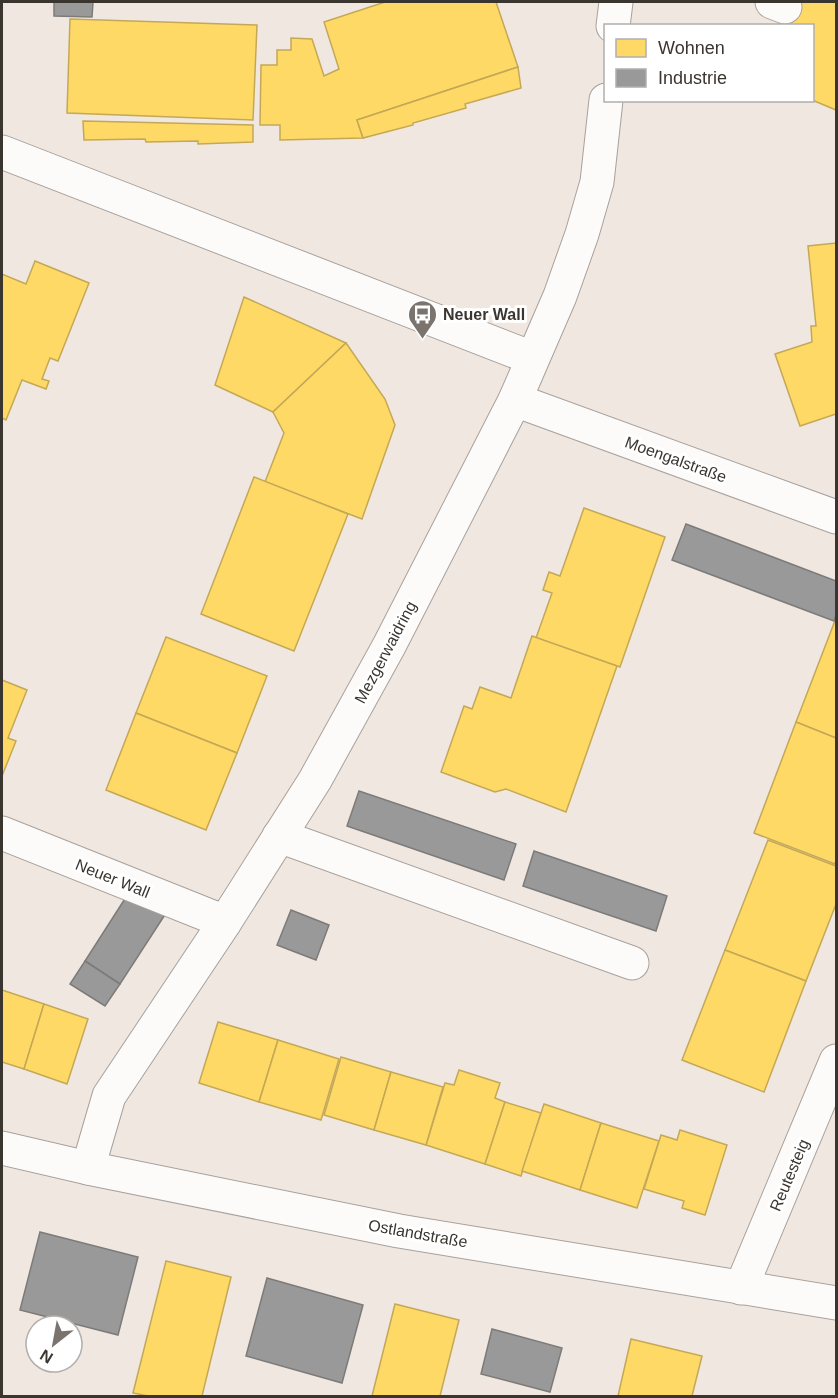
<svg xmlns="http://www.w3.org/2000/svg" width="838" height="1398" font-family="Arial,sans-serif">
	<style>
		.homes { fill: #ffd966; stroke: #c4a856; stroke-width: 1.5 }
		.industry { fill: #999; stroke: #7d7b7a; stroke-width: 1.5 }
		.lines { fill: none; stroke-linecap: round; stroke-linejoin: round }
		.minor-casing { stroke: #a8a19c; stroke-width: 35 }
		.minor { stroke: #fdfbfa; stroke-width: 33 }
		.labels { text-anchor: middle; stroke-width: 6; stroke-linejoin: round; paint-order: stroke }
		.poi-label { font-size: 16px; font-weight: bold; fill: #3b3530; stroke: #fff; text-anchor: start }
		.street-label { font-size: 16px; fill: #3b3530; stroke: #fff }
	</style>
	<rect width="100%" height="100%" fill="#f0e7e0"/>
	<!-- homes -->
	<g class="homes">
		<polygon points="385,2 496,2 518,67 357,120 363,138 280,140 280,125 260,125 261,65 277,65 277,50 291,50 291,38 312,39 324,76 339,69 324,22"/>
		<polygon points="787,2 836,2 836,110 812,100 812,26 778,26"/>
		<polygon points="70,19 257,25 253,120 67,113"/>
		<polygon points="518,67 521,88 465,104 466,108 413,123 413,125 363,138 357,120"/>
		<polygon points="83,121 253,125 253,142 198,144 198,141 146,142 145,139 84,140"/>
		<polygon points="836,243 836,414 800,426 775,354 812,342 811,326 816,326 808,246"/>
		<polygon points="35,261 89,283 58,361 50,358 42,379 49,381 46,389 22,380 6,420 2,418 2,274 26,284"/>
		<polygon points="244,297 346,343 273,412 215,385"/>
		<polygon points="346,343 385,399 395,425 362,519 265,482 284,433 273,412"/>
		<polygon points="254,477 348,514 294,651 201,614"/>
		<polygon points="584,508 665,537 620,667 536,638 552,593 543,590 549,572 560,576"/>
		<polygon points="836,618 836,738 796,722"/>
		<polygon points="532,636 617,666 566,812 506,789 495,792 441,772 464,706 472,709 480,687 511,698"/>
		<polygon points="166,637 267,676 237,753 136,713"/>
		<polygon points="2,680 27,690 8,738 16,741 2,776"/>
		<polygon points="136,713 237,753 206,830 106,790"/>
		<polygon points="796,722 836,738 836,860 835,864 754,833"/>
		<polygon points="768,840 836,866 836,904 806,981 725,950"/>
		<polygon points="725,950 806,981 764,1092 682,1060"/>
		<polygon points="2,990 44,1004 24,1069 2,1062"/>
		<polygon points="44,1004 88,1019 67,1084 24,1069"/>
		<polygon points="218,1022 278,1040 259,1102 199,1083"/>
		<polygon points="278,1040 339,1059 321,1120 259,1102"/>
		<polygon points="341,1057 391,1072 374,1130 324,1115"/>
		<polygon points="459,1070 500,1083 495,1098 505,1102 485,1164 426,1145 445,1083 454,1085"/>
		<polygon points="391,1072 443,1087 426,1145 374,1130"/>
		<polygon points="505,1102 541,1113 521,1176 485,1164"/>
		<polygon points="544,1104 601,1123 580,1190 522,1171"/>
		<polygon points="601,1123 659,1141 637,1208 580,1190"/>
		<polygon points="680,1130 727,1145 705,1215 682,1208 684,1201 644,1189 661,1135 677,1140"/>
		<polygon points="166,1261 231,1277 202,1396 148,1396 133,1393"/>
		<polygon points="395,1304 459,1320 440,1396 372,1396"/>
		<polygon points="631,1339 702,1356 692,1396 618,1396"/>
	</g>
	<!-- industry -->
	<g class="industry">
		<polygon points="54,2 93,2 92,17 54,16"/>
		<polygon points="686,524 836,581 836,615 834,621 672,560"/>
		<polygon points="359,791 516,844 504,880 347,826"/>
		<polygon points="534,851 667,896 656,931 523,886"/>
		<polygon points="128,894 168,910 120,984 85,961"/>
		<polygon points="291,910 329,925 316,960 277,945"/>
		<polygon points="85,961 120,984 105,1006 70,984"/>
		<polygon points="40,1232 138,1257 118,1335 20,1310"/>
		<polygon points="267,1278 363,1305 342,1383 246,1356"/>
		<polygon points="492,1329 562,1348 550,1392 481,1374"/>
	</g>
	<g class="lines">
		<defs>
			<g id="minor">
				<polyline points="772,2 785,7"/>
				<polyline points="613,26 616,2"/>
				<polyline points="2,152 532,358"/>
				<polyline points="515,400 836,517"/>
				<polyline points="2,833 225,922"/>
				<polyline points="279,836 632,963"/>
				<polyline points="2,1148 88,1168 399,1231 836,1303"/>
				<polyline points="88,1168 109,1096 225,922 315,780 389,646 515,400 560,296 582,234 597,182 606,100"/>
				<polyline points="741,1288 836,1061"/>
			</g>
		</defs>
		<!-- minor casing -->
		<use href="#minor" class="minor-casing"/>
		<!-- minor -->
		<use href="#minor" class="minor"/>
	</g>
	<!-- icons -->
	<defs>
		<symbol id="bus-pin" viewBox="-11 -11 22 30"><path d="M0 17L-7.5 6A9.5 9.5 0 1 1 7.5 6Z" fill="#7a736e" stroke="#fff"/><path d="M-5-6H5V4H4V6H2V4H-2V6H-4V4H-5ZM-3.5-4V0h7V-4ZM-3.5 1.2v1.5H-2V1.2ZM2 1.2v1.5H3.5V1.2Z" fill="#fff"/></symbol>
	</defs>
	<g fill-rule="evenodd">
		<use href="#bus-pin" x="406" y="298" width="33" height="45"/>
	</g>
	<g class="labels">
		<!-- poi labels -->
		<g class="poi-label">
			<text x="443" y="320">Neuer Wall</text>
		</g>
		<!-- street labels -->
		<g class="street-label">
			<text transform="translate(676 459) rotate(20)" y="6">Moengalstraße</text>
			<text transform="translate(385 652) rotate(-62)" y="6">Mezgerwaidring</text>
			<text transform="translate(113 878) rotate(22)" y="6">Neuer Wall</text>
			<text transform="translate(789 1175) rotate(-67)" y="6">Reutesteig</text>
			<text transform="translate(418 1233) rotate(10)" y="6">Ostlandstraße</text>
		</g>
	</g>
	<!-- border -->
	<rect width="838" height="1398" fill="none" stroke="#3b3530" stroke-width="6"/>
	<!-- legend -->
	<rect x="604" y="24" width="210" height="78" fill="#ffffff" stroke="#b1aeac" stroke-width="1.5"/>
	<rect x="616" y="39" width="30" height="18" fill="#ffd966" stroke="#b1aeac" stroke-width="1.5"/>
	<text x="658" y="54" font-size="18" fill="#3b3530">Wohnen</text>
	<rect x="616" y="69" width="30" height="18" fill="#999999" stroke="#b1aeac" stroke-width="1.5"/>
	<text x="658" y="84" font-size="18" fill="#3b3530">Industrie</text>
	<!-- north arrow -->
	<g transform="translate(54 1344) rotate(211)"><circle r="28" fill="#ffffff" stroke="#b1aeac" stroke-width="1.5"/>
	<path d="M0-4.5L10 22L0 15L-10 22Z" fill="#7a736e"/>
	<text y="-9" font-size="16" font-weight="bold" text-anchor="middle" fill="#3b3530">N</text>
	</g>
</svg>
